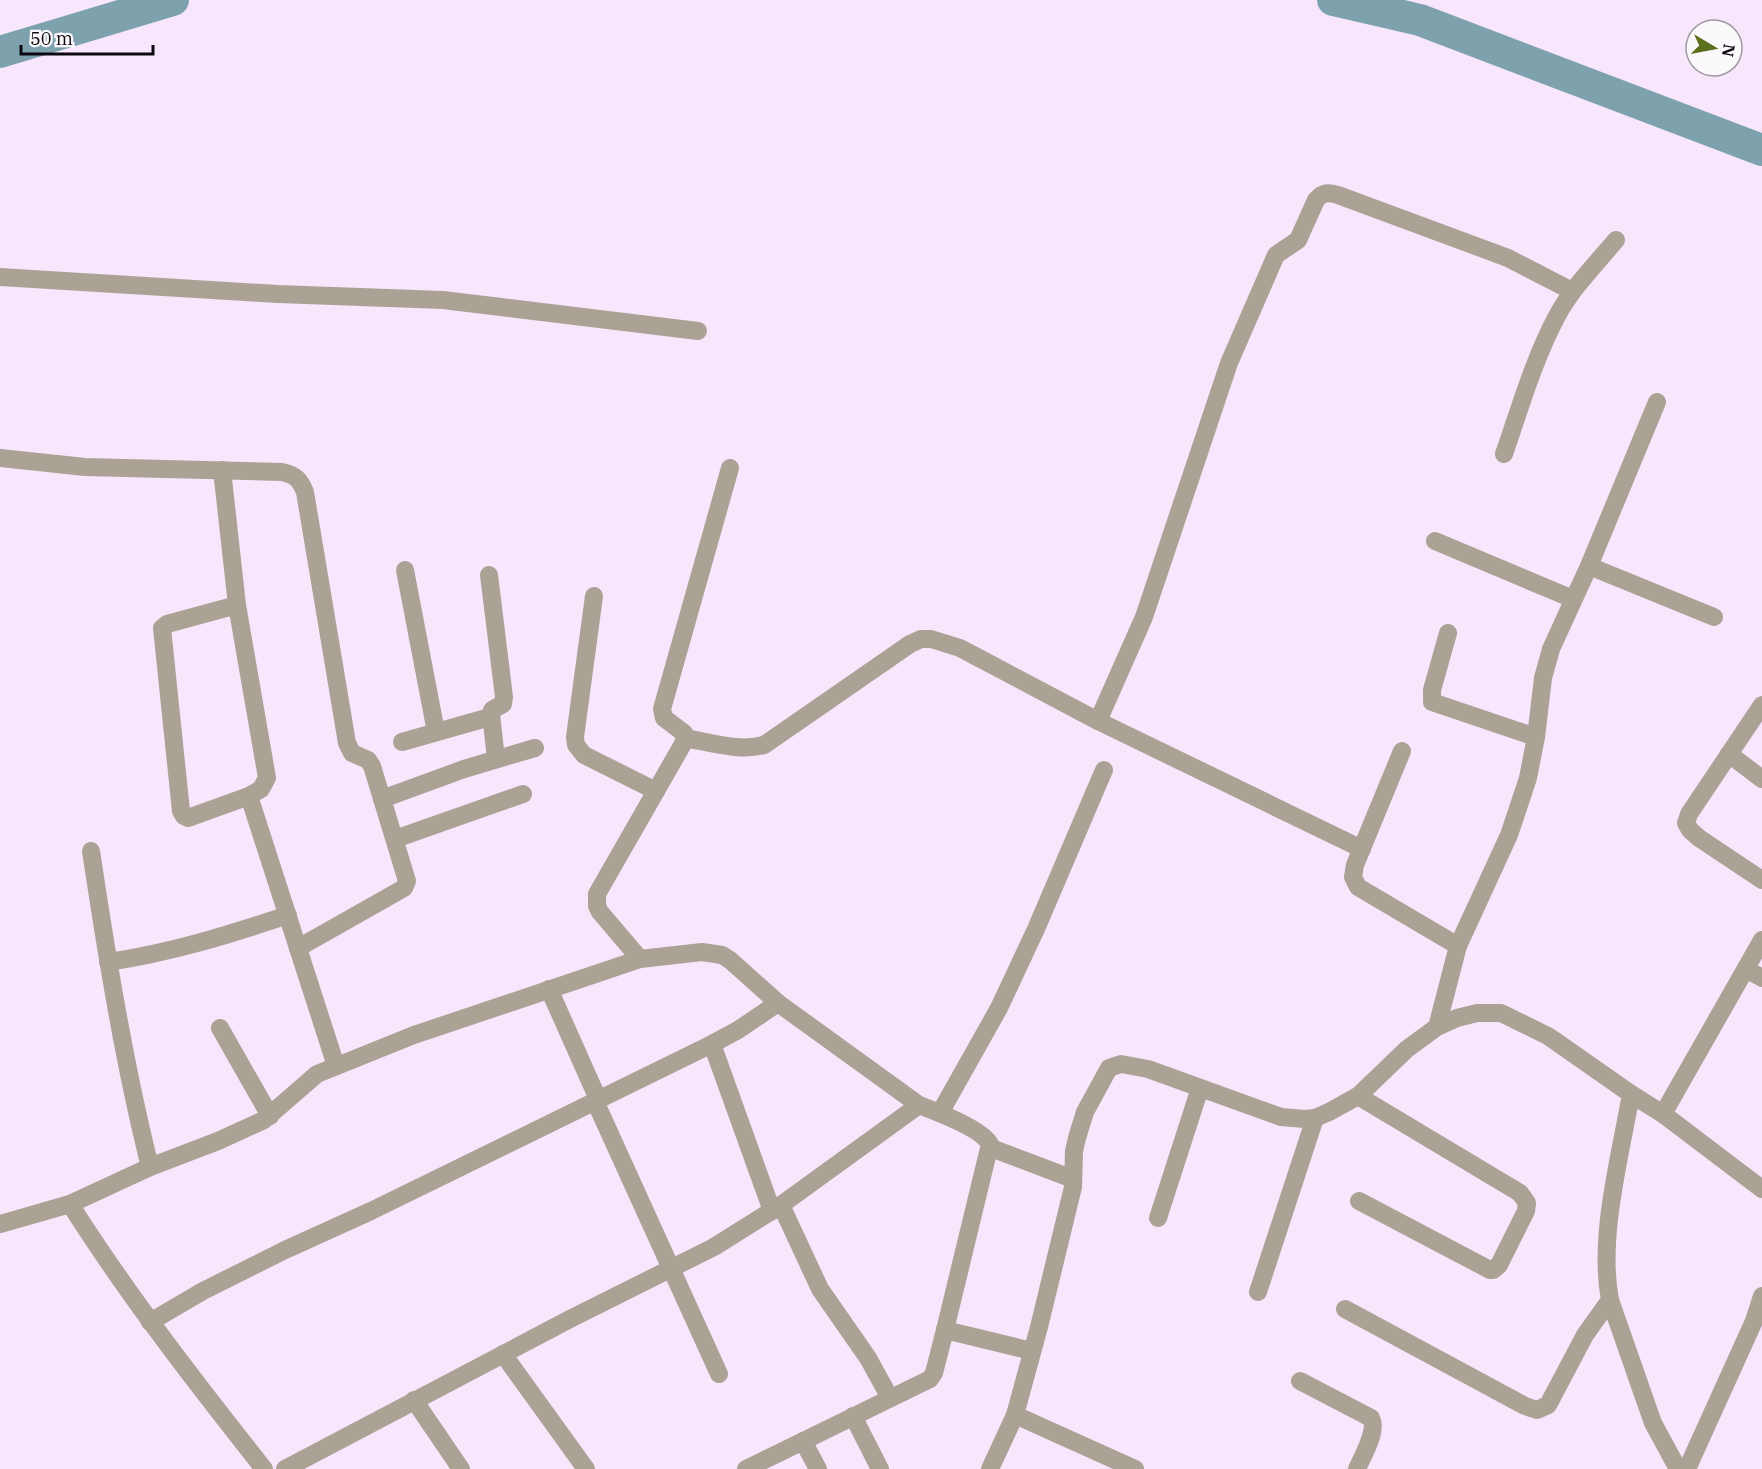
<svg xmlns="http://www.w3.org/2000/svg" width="1762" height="1469" font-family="'IBM Plex Serif',serif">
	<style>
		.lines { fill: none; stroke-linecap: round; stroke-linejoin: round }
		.river { stroke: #7da2ae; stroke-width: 32 }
		.minor { stroke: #aba296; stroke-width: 18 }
		.tertiary { stroke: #aba296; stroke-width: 18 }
	</style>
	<rect width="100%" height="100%" fill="#f7e6fc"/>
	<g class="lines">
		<!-- river -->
		<g class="river">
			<polyline points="1333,0 1420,20 1762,150"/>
			<polyline points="0,52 173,0"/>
		</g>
		<!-- minor -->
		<g class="minor">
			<polyline points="0,277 278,294 443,300 698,331"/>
			<path d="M1504 454C1520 408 1534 359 1557 316 1572 288 1595 265 1616 240"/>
			<path d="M0 458 85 467 282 472C296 475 300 480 305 492L347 743 352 753 368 760 372 766 407 881 404 888 298 948"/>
			<polyline points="222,470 237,605 267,778 261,789 249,796 188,818 184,816 181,811 162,628 167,624 237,605"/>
			<polyline points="1435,541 1573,599"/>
			<polyline points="1589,566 1714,617"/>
			<polyline points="405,570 436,732"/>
			<polyline points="489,575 504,697 503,704 492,710 491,714 496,759"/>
			<polyline points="594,596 575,737 576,745 584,755 656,791"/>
			<polyline points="1448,633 1432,690 1432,702 1536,737"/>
			<polyline points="1762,705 1689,814 1686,823 1690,830 1699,838 1762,880"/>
			<path d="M1098 721 1144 617 1229 363 1276 255 1298 240 1316 200C1323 192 1328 192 1338 195L1508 258 1572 291"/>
			<path d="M684 738C710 742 739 752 764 745L910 644 921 639H931L960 648 1098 721 1362 849"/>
			<polyline points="402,742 490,717"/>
			<polyline points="1402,751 1355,865 1353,877 1358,887 1458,946"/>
			<polyline points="1729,754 1762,779"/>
			<polyline points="249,796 336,1066"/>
			<polyline points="382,799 464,769 535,748"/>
			<polyline points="395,839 523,794"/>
			<path d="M91 851C107 957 124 1063 150 1167"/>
			<polyline points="640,959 600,912 597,906 597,894 684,742 684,733 664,718 662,709 730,468"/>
			<path d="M108 962C170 953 228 935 288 915"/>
			<polyline points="1746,969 1762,978"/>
			<polyline points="549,989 598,1099"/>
			<polyline points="1437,1027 1458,946 1509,835 1528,778 1536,737 1543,678 1551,649 1589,566 1657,402"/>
			<polyline points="220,1028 270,1116"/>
			<polyline points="712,1044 772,1211"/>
			<path d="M1631 1094C1620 1158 1598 1237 1610 1300L1653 1423 1678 1469"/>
			<polyline points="1358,1096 1520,1193 1527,1203 1526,1211 1499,1265 1493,1270 1490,1270 1359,1201"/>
			<polyline points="595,1101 719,1374"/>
			<polyline points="940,1113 999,1008 1036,929 1104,770"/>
			<polyline points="1663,1114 1762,940"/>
			<polyline points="991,1148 1073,1179"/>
			<path d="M70 1204C129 1297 196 1383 264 1469"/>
			<polyline points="781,1205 820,1289 868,1358 890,1398"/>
			<polyline points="1158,1218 1200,1088"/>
			<path d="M0 1224 70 1204 150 1167 218 1141 264 1120 317 1074 414 1035 640 959 702 952 722 955 730 960 778 1003 919 1105C935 1111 982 1129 990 1144L945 1330"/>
			<polyline points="1258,1292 1315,1118"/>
			<polyline points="1345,1309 1525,1406 1537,1410 1548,1405 1585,1335 1610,1300"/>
			<polyline points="150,1322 203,1291 285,1250 371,1211 712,1044 738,1030 778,1003"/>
			<polyline points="503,1354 586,1469"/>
			<path d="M1300 1381 1371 1418C1378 1431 1363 1455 1357 1469"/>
			<polyline points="414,1400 461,1469"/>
			<polyline points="1015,1415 1135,1469"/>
			<polyline points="853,1416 880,1469"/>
			<polyline points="803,1441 818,1469"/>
			<polyline points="285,1469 570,1319 714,1247 781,1205 919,1105"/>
			<polyline points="746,1469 930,1379 934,1373 945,1330 1032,1351"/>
			<polyline points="1687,1469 1754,1321 1762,1296"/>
		</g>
		<!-- tertiary -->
		<polyline class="tertiary" points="990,1469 1015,1415 1039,1327 1073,1187 1074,1151 1077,1138 1085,1112 1109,1068 1121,1064 1148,1069 1281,1117 1305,1119 1315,1118 1329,1112 1358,1096 1407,1049 1437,1027 1457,1018 1477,1013 1501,1013 1548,1036 1631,1094 1663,1114 1762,1189"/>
	</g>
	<!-- north arrow -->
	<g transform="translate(1714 48) rotate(100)"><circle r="28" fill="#fcf9fd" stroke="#9d999e" stroke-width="1.5"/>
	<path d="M0-4.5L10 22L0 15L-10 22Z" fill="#5b6f1d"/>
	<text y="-9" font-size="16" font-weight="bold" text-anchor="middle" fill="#0e0910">N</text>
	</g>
	<!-- scale -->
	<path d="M21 45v9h132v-9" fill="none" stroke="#0e0910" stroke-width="3"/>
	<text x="30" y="45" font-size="18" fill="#0e0910" stroke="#fcf9fd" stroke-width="4.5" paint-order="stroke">50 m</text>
</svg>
